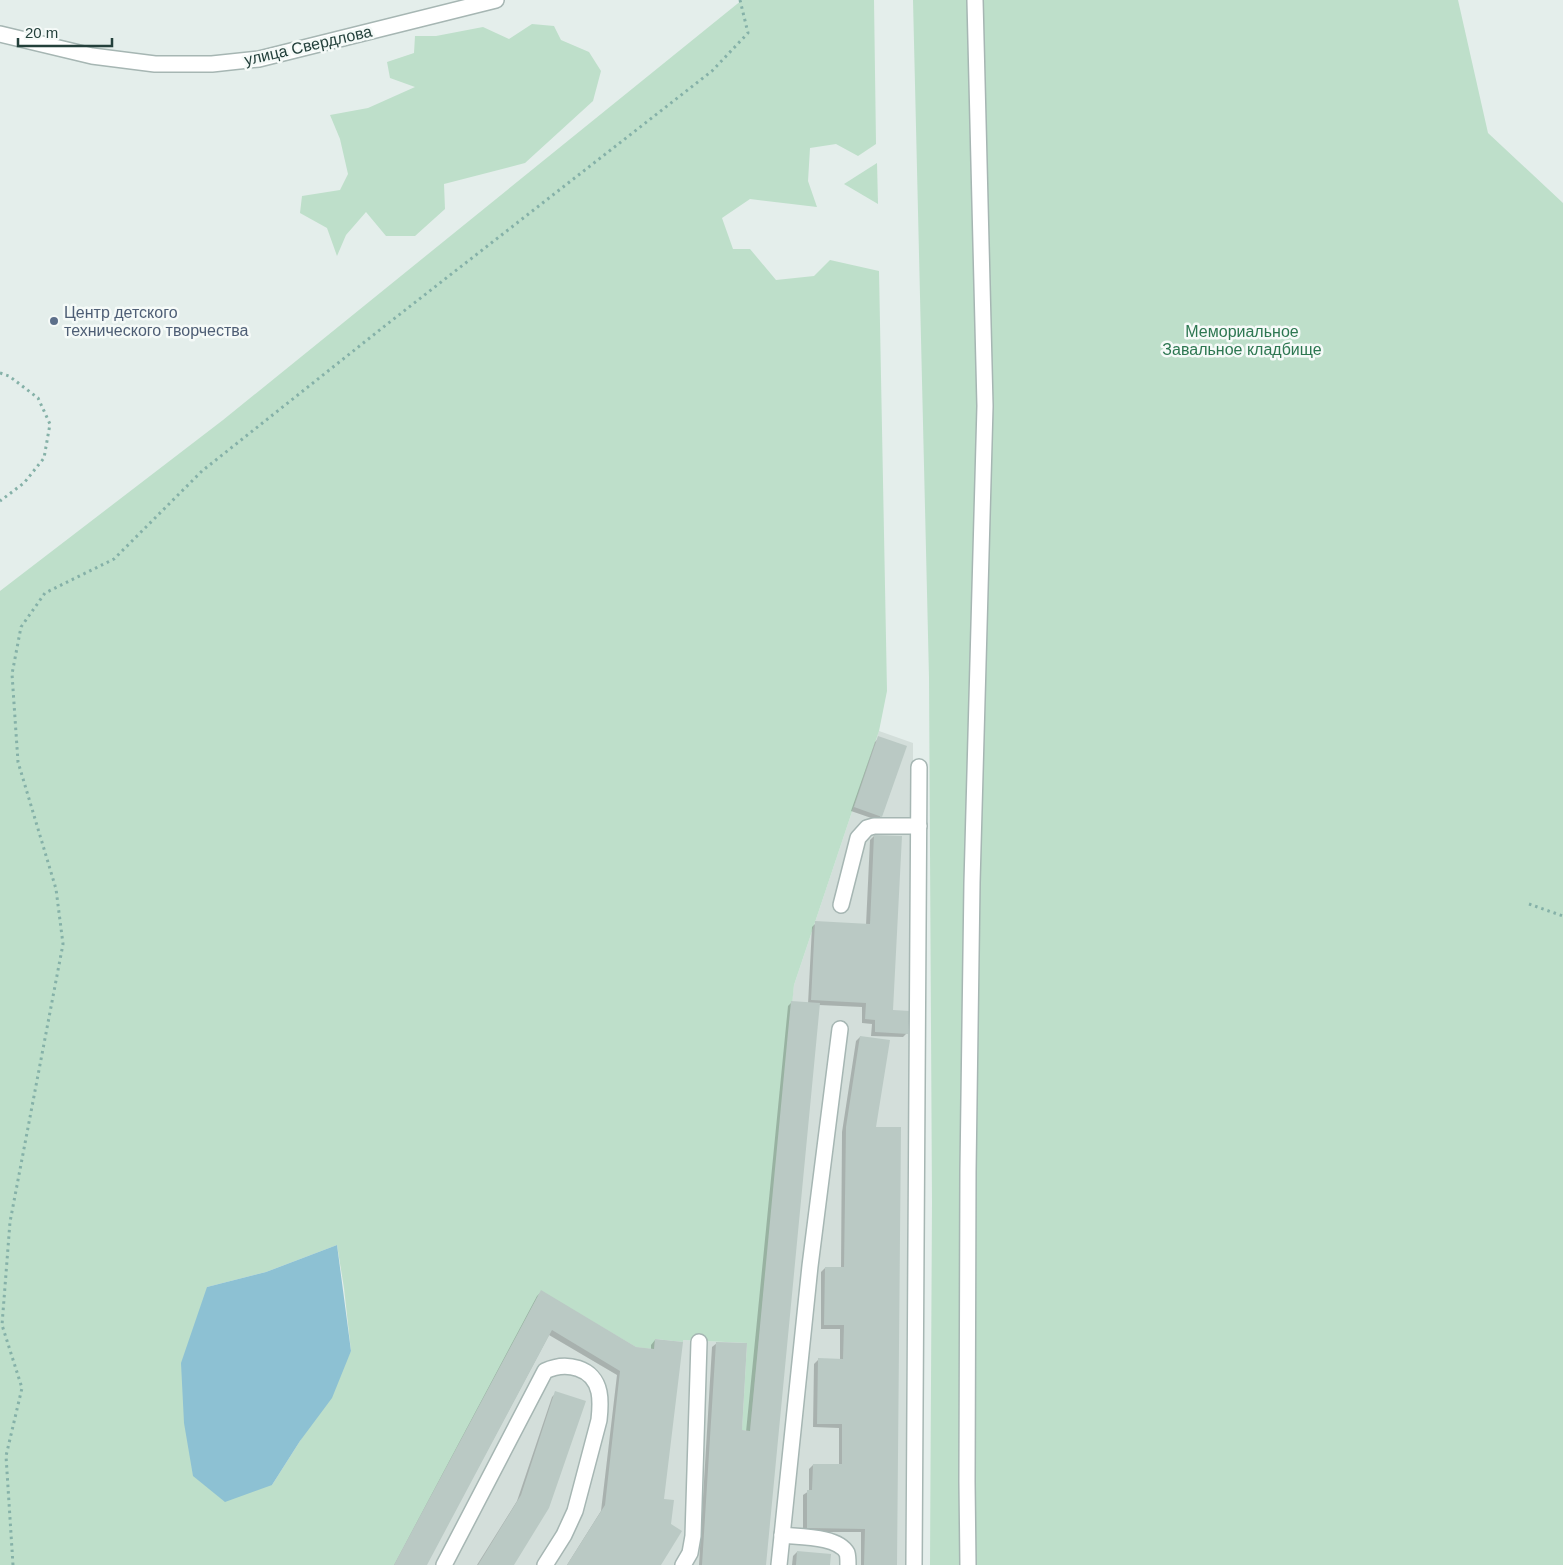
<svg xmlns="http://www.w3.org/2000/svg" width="1563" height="1565" font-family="Arial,sans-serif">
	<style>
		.built { fill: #d3deda }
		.green { fill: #bedfca; fill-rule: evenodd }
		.water { fill: #8dc1d3 }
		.shadow { fill: #0003 }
		.building { fill: #bac9c4 }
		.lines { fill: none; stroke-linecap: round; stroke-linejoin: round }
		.service-casing { stroke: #a6b6b3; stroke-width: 18 }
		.minor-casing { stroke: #a6b6b3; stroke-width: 18 }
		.path { stroke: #85b1a8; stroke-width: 3; stroke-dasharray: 2.5 4; stroke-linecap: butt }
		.service { stroke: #fff; stroke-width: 15 }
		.minor { stroke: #fff; stroke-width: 15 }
		.service-dot { fill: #5c6f8a; stroke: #f5faf8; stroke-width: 2 }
		.labels { text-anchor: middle; stroke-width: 5; stroke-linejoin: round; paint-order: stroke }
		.street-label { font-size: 16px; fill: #23403b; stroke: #f5faf8 }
		.service-label { font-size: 16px; fill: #4e5e75; stroke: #f5faf8; text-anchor: start }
		.park-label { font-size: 16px; fill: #2d7751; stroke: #f5faf8 }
	</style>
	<rect width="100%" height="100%" fill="#e4eeeb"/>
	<!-- built -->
	<polygon class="built" points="879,731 913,743 913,1010 908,1124 905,1565 394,1565 541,1290 655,1339 683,1342 683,1340 747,1343 742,1430 794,985"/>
	<!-- green -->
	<g class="green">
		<path d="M742 0H874L876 144 858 156 836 144 810 148 808 181 817 207 750 199 722 218 733 249H750L776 280 814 276 830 260 879 271 887 691 879 731 794 985 750 1431 742 1430 747 1343 683 1340V1342L655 1339 654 1349 636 1347 541 1291 394 1565H0V591L223 420ZM337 1245 344 1288 351 1351 300 1441 272 1485 207 1287 266 1272Z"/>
		<polygon points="913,0 1458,0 1488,133 1563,203 1563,1565 930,1565 932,1202 929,677"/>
		<polygon points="532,24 554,26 561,40 589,52 601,71 593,101 525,163 444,184 445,209 415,236 386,236 366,212 346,235 337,256 327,228 300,213 302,196 340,190 348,174 340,139 330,115 368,108 415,87 390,78 387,62 414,53 415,36 436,36 483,27 509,39"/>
		<polygon points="877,163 878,204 844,184"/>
	</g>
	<!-- water -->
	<polygon class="water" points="337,1245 351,1351 332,1398 300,1441 272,1485 225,1502 193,1476 184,1423 181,1363 207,1287 266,1272"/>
	<!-- shadow -->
	<g class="shadow">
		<polygon points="879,738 881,816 877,820 851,811 875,742"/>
		<polygon points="874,836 892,1012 907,1033 903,1037 871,1036 872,1024 862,1023 862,1007 819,1005 765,1565 699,1565 712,1347 717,1343 740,1431 746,1432 788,1006 792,1002 808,1004 812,927 816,923 866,925 870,840"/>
		<polygon points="860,1037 875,1128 896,1565 861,1565 861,1532 803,1532 803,1495 809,1491 809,1469 813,1465 839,1465 839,1428 813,1427 814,1364 818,1360 840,1360 840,1329 821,1329 821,1272 825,1268 841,1268 842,1132 856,1041"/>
		<polygon points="541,1292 635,1348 651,1350 651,1345 655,1340 663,1500 660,1565 567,1565 601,1511 617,1375 549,1335 426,1565 394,1565 537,1296"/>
		<polygon points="556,1393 513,1565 477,1565 517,1501 552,1397"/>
		<polygon points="797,1552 828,1565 792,1565 793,1556"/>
	</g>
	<!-- building -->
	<g class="building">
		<polygon points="878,736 907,746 882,817 854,807"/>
		<polygon points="874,835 902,836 893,1010 910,1011 908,1034 875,1032 875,1020 865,1019 866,1003 811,1000 815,921 870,924"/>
		<polygon points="791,1001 820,1003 766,1565 702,1565 716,1342 747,1343 742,1430 750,1431"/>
		<polygon points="860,1036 890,1040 876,1127 901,1127 897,1565 864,1565 865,1529 807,1528 807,1490 812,1490 813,1464 842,1464 842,1424 817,1424 818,1358 843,1359 844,1325 824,1325 825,1267 844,1267 846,1127"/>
		<polygon points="541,1290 636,1347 654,1349 655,1339 683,1342 664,1499 674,1500 671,1524 682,1531 661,1565 567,1565 605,1505 620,1371 552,1330 427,1565 394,1565"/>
		<polygon points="555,1391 586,1401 549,1508 514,1565 478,1565 521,1495"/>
		<polygon points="797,1551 831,1554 830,1565 796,1565"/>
	</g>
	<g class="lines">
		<defs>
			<g id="service">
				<polyline points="841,905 858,838 867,828 874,826 919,826"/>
				<path d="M782 1535C800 1537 838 1536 847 1553 848 1556 848 1561 848 1565"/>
				<path d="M444 1565 545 1371C566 1361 594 1367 599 1392 601 1402 600 1411 599 1420L575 1511 564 1535 545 1565"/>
				<polyline points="683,1565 690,1553 693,1536 699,1342"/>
				<polyline points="779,1565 810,1266 840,1029"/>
				<polyline points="914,1565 919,767"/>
			</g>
			<g id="minor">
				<polyline points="0,34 92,56 155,64 212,64 259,59 496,0"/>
				<polyline points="968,1565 967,1482 968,1171 972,883 985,406 975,0"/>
			</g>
		</defs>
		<!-- service casing -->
		<use href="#service" class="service-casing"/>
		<!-- minor casing -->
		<use href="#minor" class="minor-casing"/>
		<!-- path -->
		<g class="path">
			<polyline points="0,373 9,376 38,398 50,424 44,458 24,483 0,501"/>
			<polyline points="1529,904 1563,916"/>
			<polyline points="13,1565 6,1456 22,1388 2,1325 10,1222 63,944 56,889 18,762 12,674 21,627 45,593 114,559 202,471 386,325 712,71 748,33 740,0"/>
		</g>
		<!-- service -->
		<use href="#service" class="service"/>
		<!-- minor -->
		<use href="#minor" class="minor"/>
	</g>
	<!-- markers -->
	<circle class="service-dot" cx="54" cy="321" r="5"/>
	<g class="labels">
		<!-- street labels -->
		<g class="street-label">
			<text transform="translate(308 45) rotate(-13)" y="6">улица Свердлова</text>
		</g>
		<!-- service labels -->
		<g class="service-label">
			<text x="64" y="318">Центр детского<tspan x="64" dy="18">технического творчества</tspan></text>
		</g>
		<!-- park labels -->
		<g class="park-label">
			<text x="1242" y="337">Мемориальное<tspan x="1242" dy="18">Завальное кладбище</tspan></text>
		</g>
	</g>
	<!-- scale -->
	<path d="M18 38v8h94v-8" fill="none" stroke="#23403b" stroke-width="2.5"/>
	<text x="25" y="38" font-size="15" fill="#23403b" stroke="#f5faf8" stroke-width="4" paint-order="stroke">20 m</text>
</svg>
